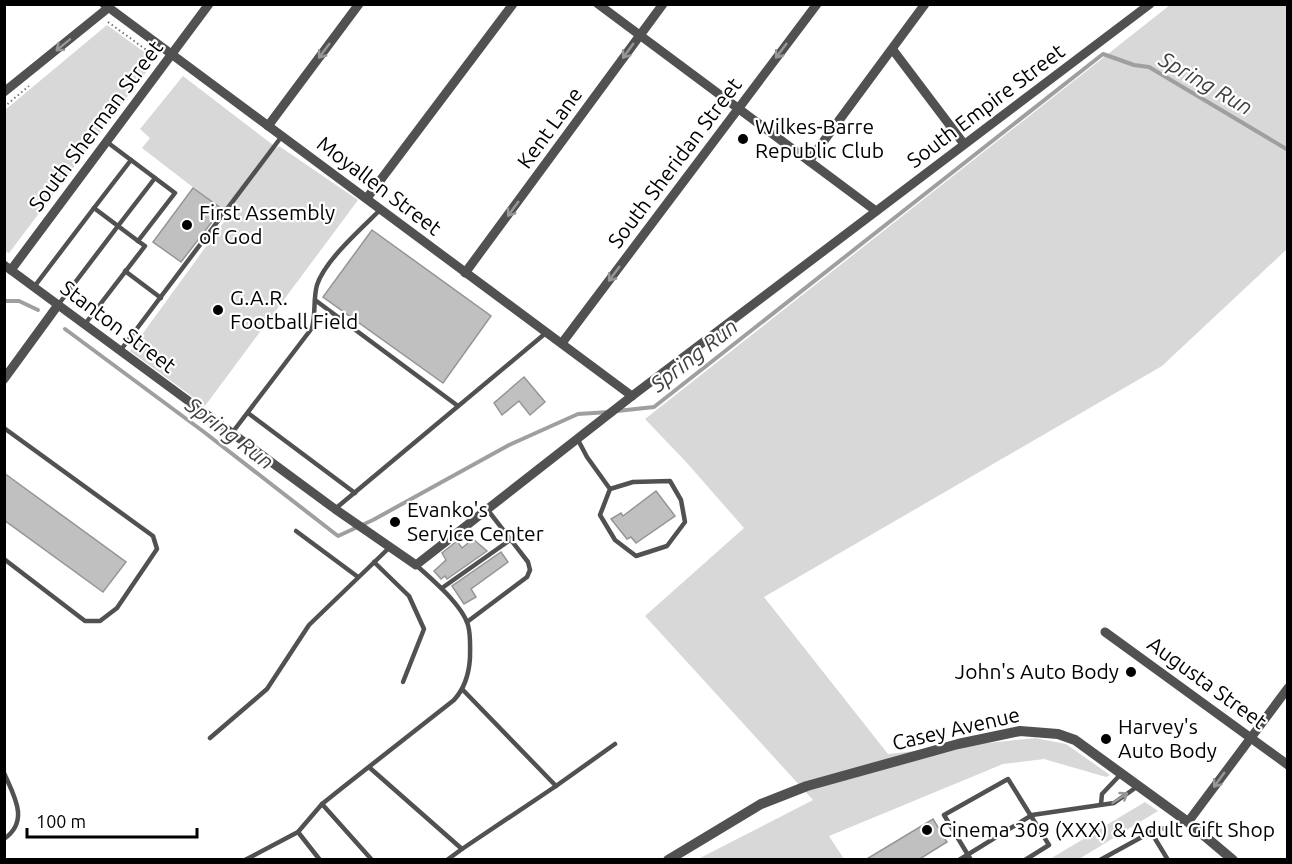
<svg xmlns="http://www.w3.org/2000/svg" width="1292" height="864" font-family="Ubuntu,sans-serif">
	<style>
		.green { fill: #d8d8d8 }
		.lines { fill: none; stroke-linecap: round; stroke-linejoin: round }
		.stream { stroke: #9f9f9f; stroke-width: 4 }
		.building { fill: #c0c0c0; stroke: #959595; stroke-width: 1.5 }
		.path { stroke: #737373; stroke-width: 2; stroke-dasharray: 1.5 3; stroke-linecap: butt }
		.service { stroke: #515151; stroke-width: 4.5 }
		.minor { stroke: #515151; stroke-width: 9 }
		.tertiary { stroke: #515151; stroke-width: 10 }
		.oneway { stroke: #979797 }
		.poi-dot { fill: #000; stroke: #fff; stroke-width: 2 }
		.labels { text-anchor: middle; stroke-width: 4.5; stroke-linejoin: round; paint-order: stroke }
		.street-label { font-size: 21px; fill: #000; stroke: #fff }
		.poi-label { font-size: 21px; fill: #000; stroke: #fff; text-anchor: start }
		.water-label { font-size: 22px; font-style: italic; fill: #404040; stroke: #fff }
	</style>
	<rect width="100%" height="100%" fill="#fff"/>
	<!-- green -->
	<g class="green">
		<polygon points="1170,5 1287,5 1287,249 1162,366 764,597 888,754 1035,738 1066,744 1110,775 1106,777 1044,759 1003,764 829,836 844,859 698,859 813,800 645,616 744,528 687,463 645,419"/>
		<polygon points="107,25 155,60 9,253 4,251 5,110"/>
		<polygon points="183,76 277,148 279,146 358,200 205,406 130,351 229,215 142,148 150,138 140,129"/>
		<polygon points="1145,802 1158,811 1079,859 1050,859"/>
	</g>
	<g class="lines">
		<!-- stream -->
		<g class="stream">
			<polyline points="4,301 19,301 38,310"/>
			<polyline points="65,329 204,432 338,536 373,520 509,445 578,414 609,412"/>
			<polyline points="617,411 654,407 1103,54 1134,65 1149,67 1288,150"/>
		</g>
	</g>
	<!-- building -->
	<g class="building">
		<polygon points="193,188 222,209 181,262 153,242"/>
		<polygon points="372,230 491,316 443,383 323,297"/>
		<polygon points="524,377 545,402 530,415 519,401 502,415 494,403"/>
		<polygon points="4,473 126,562 103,592 4,520"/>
		<polygon points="656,491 675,516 636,543 631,537 627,539 611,519 621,513 623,516"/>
		<polygon points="473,539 487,551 447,579 445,576 441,579 434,571 446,560 442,553 457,541 462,548"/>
		<polygon points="501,552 508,562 471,589 476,597 464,604 452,586"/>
		<polygon points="933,819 947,842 918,860 865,860"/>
	</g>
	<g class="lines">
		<!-- path -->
		<g class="path">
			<polyline points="108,22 156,57"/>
			<polyline points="4,107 29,86"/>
		</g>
		<!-- service -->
		<g class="service">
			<polyline points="138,241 118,226 155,178"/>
			<polyline points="125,271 161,298"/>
			<polyline points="34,287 94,208"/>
			<polyline points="315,300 458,406"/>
			<polyline points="58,305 118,226 94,208 131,160"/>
			<polyline points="85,324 145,246 138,241 175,193 107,142"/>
			<polyline points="120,351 282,136"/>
			<polyline points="248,413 355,493"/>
			<polyline points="4,428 153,536 157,549 117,608 100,621 85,621 4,559"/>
			<path d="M232 433 312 328C316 313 313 299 317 285 325 260 362 228 381 209"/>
			<polyline points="577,438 587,457 610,489 633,482 670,481 681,500 685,522 667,546 636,556 615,540 600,515 610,489"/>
			<polyline points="335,509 547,332"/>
			<polyline points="296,531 358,577"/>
			<polyline points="374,562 409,596 424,629 403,682"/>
			<polyline points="442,588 510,540"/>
			<polyline points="467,622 527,577 530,570 528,562 487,509"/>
			<polyline points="210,738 267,689 309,625 390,547"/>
			<polyline points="370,768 462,849 556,786 463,690"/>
			<path d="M4 773C14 796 30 821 4 839"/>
			<polyline points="556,786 615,744"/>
			<polyline points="322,804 372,860"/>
			<polyline points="1101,804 1102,794 1120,775"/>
			<polyline points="245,860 298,832"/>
			<path d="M320 860 298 832 322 804 342 788 454 700C464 689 469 674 470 658 470 646 471 636 468 625 462 605 432 579 416 565"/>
			<polyline points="447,860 462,849"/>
			<polyline points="959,860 1032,815 1114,803 1138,786"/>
			<polyline points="971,860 944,815 1008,779 1049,845 1025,860"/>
			<polyline points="1100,860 1151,832"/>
			<polyline points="1168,860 1151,832 1186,822"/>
		</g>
		<!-- minor -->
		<g class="minor">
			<polyline points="104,4 632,396"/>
			<polyline points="598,4 876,211"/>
			<polyline points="893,50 964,144"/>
			<polyline points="4,92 108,8"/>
			<polyline points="268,126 359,4"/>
			<polyline points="809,161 925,4"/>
			<polyline points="367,198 513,4"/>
			<polyline points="4,265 335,509 416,565 632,396 1150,4"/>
			<polyline points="11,270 209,4"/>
			<polyline points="465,273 663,4"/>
			<polyline points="562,343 817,4"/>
			<polyline points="4,379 58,305"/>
			<polyline points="1105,632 1288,765"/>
			<polyline points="1188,822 1288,688"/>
		</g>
		<!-- tertiary -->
		<polyline class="tertiary" points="668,860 761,804 807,786 958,744 1020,731 1058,734 1075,740 1188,822 1233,860"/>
	</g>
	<!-- one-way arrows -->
	<defs><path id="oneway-shaft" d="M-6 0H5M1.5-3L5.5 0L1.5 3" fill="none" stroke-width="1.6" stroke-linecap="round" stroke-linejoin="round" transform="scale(1.5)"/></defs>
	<g class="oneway">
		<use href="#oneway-shaft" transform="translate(63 45) rotate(141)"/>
		<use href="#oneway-shaft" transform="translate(324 51) rotate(127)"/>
		<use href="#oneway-shaft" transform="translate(628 51) rotate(126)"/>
		<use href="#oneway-shaft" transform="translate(781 51) rotate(127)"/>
		<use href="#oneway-shaft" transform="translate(513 209) rotate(126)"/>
		<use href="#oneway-shaft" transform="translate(614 274) rotate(127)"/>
		<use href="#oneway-shaft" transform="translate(1219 780) rotate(126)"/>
		<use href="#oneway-shaft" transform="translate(1120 798) rotate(-33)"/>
	</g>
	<!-- markers -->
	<g class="poi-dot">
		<circle cx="743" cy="139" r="6"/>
		<circle cx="187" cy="225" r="6"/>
		<circle cx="218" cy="310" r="6"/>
		<circle cx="395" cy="522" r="6"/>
		<circle cx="1131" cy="672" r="6"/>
		<circle cx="1106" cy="739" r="6"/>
		<circle cx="927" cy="830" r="6"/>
	</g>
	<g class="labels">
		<!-- street labels -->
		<g class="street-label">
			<text transform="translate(986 106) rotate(-37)" y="7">South Empire Street</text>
			<text transform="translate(96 126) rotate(-53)" y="7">South Sherman Street</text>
			<text transform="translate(550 128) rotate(-54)" y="7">Kent Lane</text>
			<text transform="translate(675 163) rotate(-53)" y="7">South Sheridan Street</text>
			<text transform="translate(379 186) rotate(37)" y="7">Moyallen Street</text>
			<text transform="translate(118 327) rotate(37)" y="7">Stanton Street</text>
			<text transform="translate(1207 683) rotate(36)" y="7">Augusta Street</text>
			<text transform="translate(956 729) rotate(-13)" y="7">Casey Avenue</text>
		</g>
		<!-- poi labels -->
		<g class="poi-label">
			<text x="755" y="134">Wilkes-Barre<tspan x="755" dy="24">Republic Club</tspan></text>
			<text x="199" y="220">First Assembly<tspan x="199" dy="24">of God</tspan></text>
			<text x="230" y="305">G.A.R.<tspan x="230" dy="24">Football Field</tspan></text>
			<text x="407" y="517">Evanko's<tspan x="407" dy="24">Service Center</tspan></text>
			<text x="1119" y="679" text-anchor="end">John's Auto Body</text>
			<text x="1118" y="734">Harvey's<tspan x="1118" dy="24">Auto Body</tspan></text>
			<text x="939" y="837">Cinema 309 (XXX) &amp; Adult Gift Shop</text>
		</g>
		<!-- water labels -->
		<g class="water-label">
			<text transform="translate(1206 83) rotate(30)" y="8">Spring Run</text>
			<text transform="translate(694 355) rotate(-38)" y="8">Spring Run</text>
			<text transform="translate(230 433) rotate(37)" y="8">Spring Run</text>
		</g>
	</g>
	<!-- border -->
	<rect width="1292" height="864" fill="none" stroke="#000000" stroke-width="12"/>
	<!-- scale -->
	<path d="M27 828v9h170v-9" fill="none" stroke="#000000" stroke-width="3"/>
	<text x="36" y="828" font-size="18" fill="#000000" stroke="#ffffff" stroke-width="4.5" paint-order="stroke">100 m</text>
</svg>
